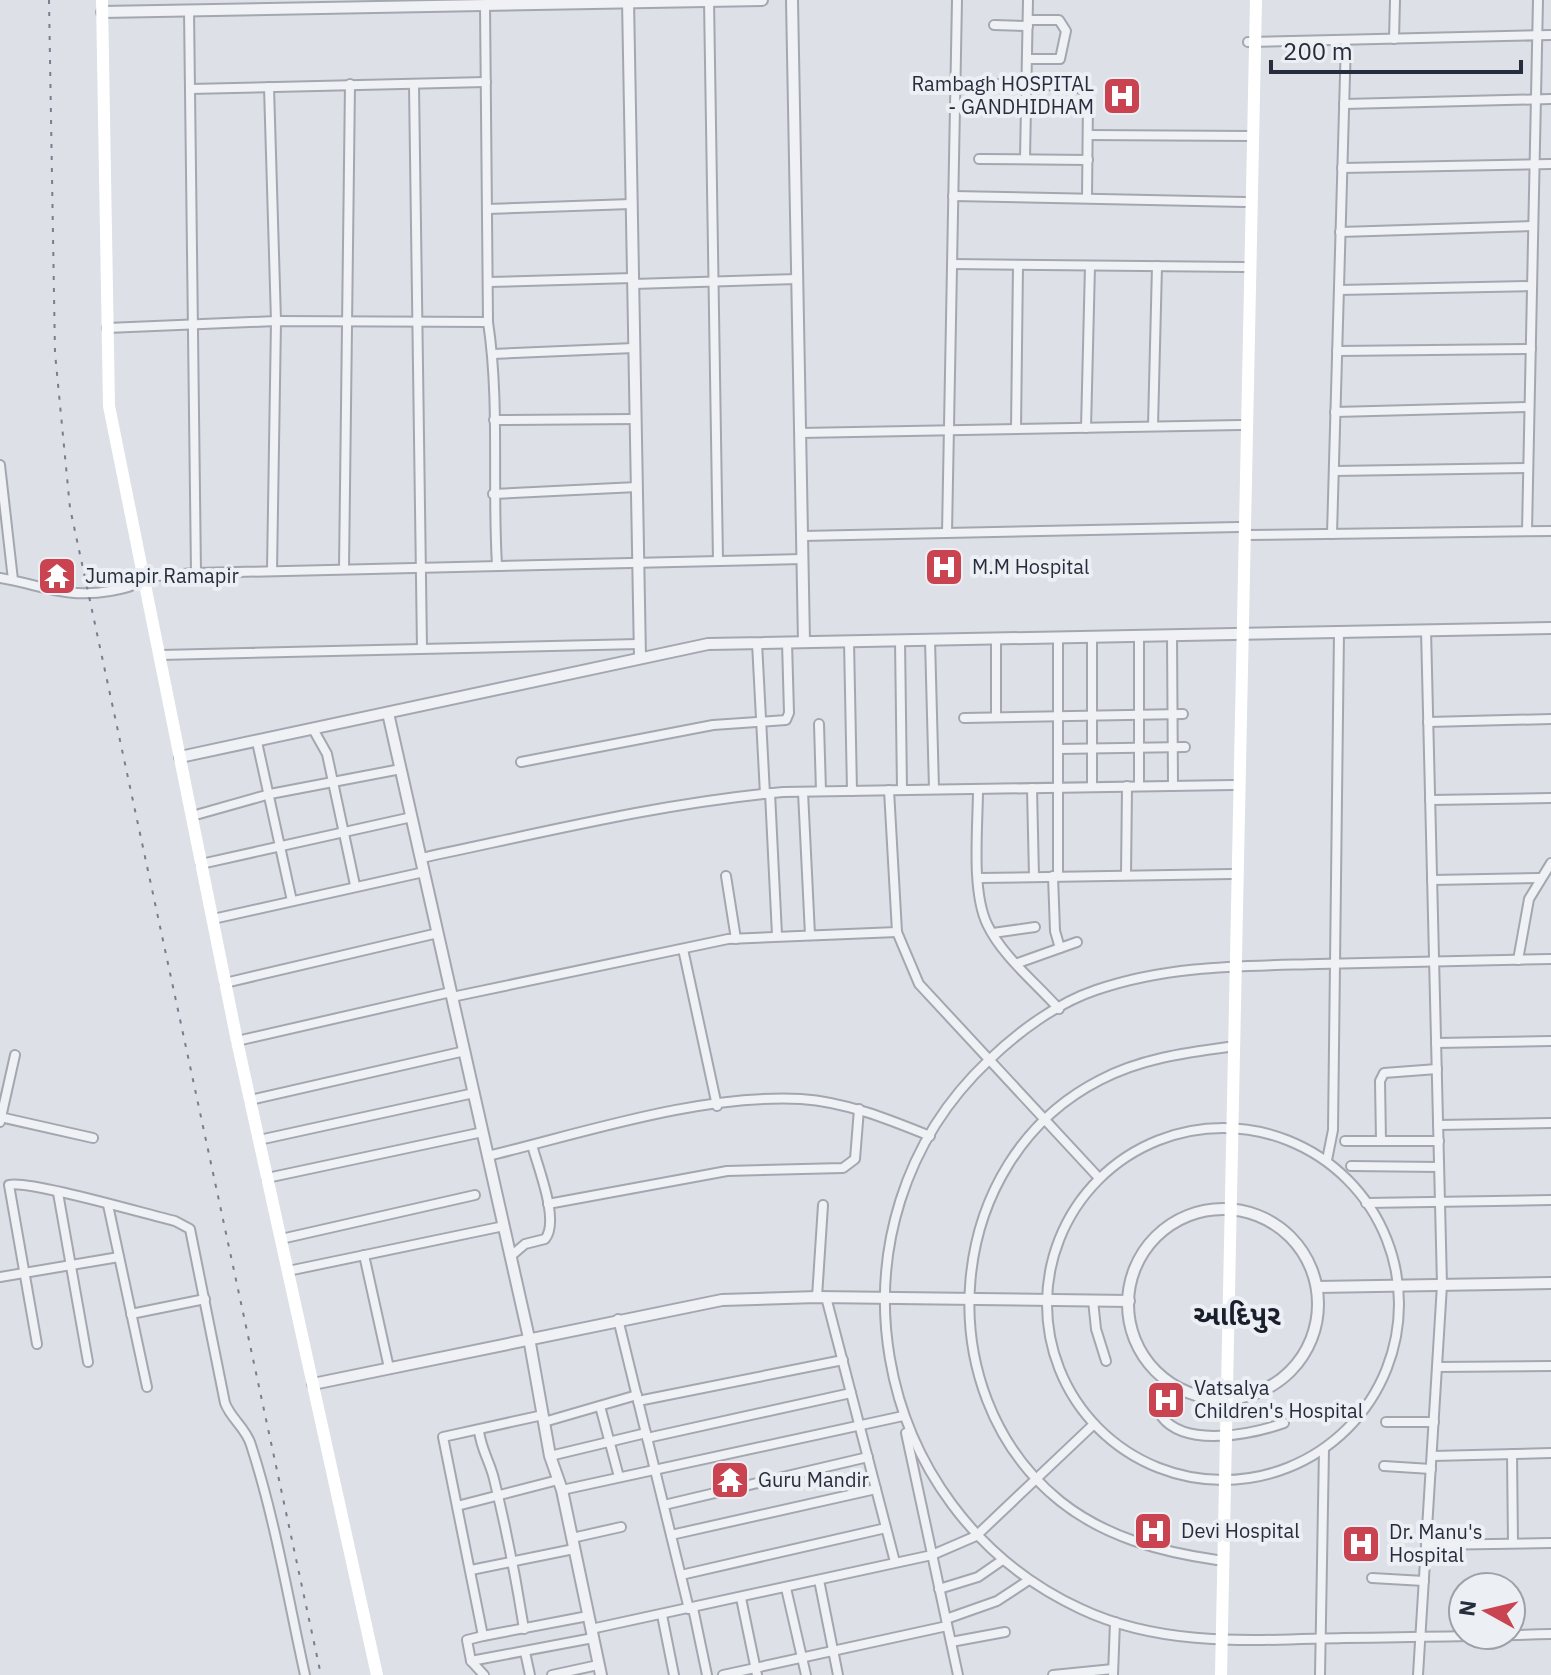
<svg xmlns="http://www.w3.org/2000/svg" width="1551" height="1675" font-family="'IBM Plex Sans','Noto Sans Gujarati',sans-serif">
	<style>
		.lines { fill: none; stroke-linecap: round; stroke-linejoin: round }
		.minor-casing { stroke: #a3a7b0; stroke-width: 12 }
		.tertiary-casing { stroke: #a3a7b0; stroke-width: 14 }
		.minor { stroke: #eff1f5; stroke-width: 8 }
		.tertiary { stroke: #eff1f5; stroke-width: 10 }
		.secondary { stroke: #fff; stroke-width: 12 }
		.rail { stroke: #767f8f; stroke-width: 2; stroke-dasharray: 4 8; stroke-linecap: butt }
		.labels { text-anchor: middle; stroke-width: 8; stroke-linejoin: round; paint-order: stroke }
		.poi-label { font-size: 20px; fill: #272d3c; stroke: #eceff4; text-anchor: start }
		.district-label { font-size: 28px; font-weight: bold; fill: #191f2d; stroke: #eceff4 }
	</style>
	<rect width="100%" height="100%" fill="#dde0e6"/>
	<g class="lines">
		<defs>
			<g id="minor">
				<polyline points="709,0 718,561"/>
				<path d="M485 5 488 322C500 402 492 484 497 565"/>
				<polyline points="189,10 196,573"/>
				<polyline points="994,25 1028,26"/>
				<polyline points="1394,39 1395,0"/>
				<polyline points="1248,42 1551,35"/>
				<polyline points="1027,59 1060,59 1066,31 1059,20 1028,20"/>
				<polyline points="991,84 1073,86 1083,90 1088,100 1087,198"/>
				<polyline points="414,85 422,648"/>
				<polyline points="269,87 276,321 272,571"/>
				<polyline points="190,89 486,82"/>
				<polyline points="1344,104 1551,99"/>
				<polyline points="1088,135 1252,136"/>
				<polyline points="979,159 1088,160"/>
				<polyline points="1025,159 1028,0"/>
				<polyline points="1342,168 1551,164"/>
				<polyline points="953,196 1245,202"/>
				<polyline points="487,209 631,204"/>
				<polyline points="1340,232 1533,226"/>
				<polyline points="952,264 1244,267"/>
				<polyline points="488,282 633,278"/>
				<polyline points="633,284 797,279"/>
				<polyline points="1339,290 1532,286"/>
				<polyline points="107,328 276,321 488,322"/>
				<polyline points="1337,351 1531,349"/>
				<polyline points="493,354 634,348"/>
				<polyline points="1335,412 1529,407"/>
				<polyline points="494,420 635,419"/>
				<polyline points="1153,426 1157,266"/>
				<polyline points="1086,428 1090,266"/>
				<polyline points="1016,429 1018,265"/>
				<polyline points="800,433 1241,425"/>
				<polyline points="0,465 13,580"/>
				<polyline points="1334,471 1528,468"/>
				<polyline points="493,494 637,487"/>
				<polyline points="1527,531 1538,0"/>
				<polyline points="947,533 957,0"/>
				<polyline points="1332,534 1346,40"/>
				<polyline points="1245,535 1551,531"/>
				<polyline points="802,536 1239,527"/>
				<polyline points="344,569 350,84"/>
				<path d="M0 578C42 585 66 599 110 591 124 588 133 588 143 577L196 573 802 559"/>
				<polyline points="1172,635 1173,786"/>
				<polyline points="996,638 996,717"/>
				<polyline points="900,640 902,790"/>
				<polyline points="930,640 934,789"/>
				<polyline points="849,641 852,791"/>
				<polyline points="757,643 765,794"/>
				<polyline points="160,655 639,644"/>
				<polyline points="964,718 1183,714"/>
				<polyline points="1428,722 1551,719"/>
				<polyline points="819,724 821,791"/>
				<polyline points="313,729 327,754 355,885"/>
				<polyline points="257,742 292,901"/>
				<polyline points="1058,749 1185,747"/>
				<polyline points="521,762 713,725 786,720 789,713 787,642"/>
				<polyline points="1139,786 1139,635"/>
				<polyline points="1092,787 1092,636"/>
				<polyline points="1032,788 1034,877"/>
				<path d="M978 789C978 827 971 890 987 924 1002 956 1036 983 1059 1009"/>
				<polyline points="889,790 897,932 919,984 1099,1178"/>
				<polyline points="803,792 810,935"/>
				<polyline points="770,793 777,935"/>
				<polyline points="1430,800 1551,798"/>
				<polyline points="192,816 270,794 401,769"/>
				<path d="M421 858C541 833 660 803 783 792L1233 785"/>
				<polyline points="201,864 412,817"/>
				<polyline points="1126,875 1127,786"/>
				<polyline points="726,876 736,939"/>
				<polyline points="1053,876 1055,931 1060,948"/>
				<polyline points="1058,876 1058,637"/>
				<polyline points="979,878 1232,874"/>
				<polyline points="1432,880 1540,878"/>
				<polyline points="213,919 424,872"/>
				<polyline points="993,933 1035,927"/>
				<polyline points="683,949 717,1106"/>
				<path d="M1551 959C1473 961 1396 962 1318 964 1243 966 1168 965 1096 990 1057 1003 1018 1032 989 1060 816 1223 867 1510 1081 1609 1164 1648 1255 1640 1344 1638 1413 1637 1482 1636 1551 1634"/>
				<polyline points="1518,960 1529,899 1551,863"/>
				<polyline points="1018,963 1077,942"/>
				<polyline points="225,983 438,933"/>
				<polyline points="452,997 728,939 897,932"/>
				<polyline points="237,1041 451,992"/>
				<polyline points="1436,1043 1551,1041"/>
				<polyline points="250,1100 465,1051"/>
				<polyline points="0,1117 93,1138"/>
				<polyline points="0,1122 15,1055"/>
				<polyline points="1438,1125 1551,1123"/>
				<circle cx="1223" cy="1304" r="176"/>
				<polyline points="259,1140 474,1093"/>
				<polyline points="1345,1141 1439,1141"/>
				<polyline points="1381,1141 1380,1081 1384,1073 1437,1069"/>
				<path d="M488 1156C586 1132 700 1094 801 1099 846 1102 888 1119 930 1136"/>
				<polyline points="1327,1160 1333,1130 1339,632"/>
				<polyline points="1351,1166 1439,1167"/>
				<polyline points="267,1178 483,1132"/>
				<polyline points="58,1193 88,1362"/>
				<polyline points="1366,1203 1551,1200"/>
				<polyline points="548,1204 727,1171 843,1168 855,1159 859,1109"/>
				<polyline points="108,1205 147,1387"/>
				<polyline points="281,1239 475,1195"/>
				<polyline points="364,1255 389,1368"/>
				<path d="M511 1256 525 1244 545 1239C560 1221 538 1168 532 1145"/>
				<polyline points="288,1271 504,1226"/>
				<polyline points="0,1277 119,1257"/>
				<polyline points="817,1297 823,1205"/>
				<polyline points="826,1297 895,1562"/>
				<polyline points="1093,1300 1096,1329 1106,1361"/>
				<polyline points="131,1314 205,1299"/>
				<polyline points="618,1319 689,1609"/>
				<path d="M37 1344 9 1185C26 1179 149 1215 175 1221L190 1229 225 1403C231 1419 246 1428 251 1445 275 1519 288 1598 305 1675"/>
				<polyline points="1437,1367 1551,1366"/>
				<path d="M1178 1387 1162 1417C1186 1448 1253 1434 1284 1423"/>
				<polyline points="638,1401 843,1360"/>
				<polyline points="600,1406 619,1477"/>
				<polyline points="544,1422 637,1395"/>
				<polyline points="1386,1422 1434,1422"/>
				<path d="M479 1431C481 1449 490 1462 494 1479 506 1528 516 1578 524 1629"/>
				<polyline points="906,1433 958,1675"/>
				<polyline points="647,1438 851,1393"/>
				<polyline points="1512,1454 1513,1543"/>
				<polyline points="550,1456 646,1433"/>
				<polyline points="1432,1456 1551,1453"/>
				<polyline points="1384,1466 1431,1469"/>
				<polyline points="562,1490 903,1416"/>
				<polyline points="664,1505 868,1457"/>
				<polyline points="457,1506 558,1480"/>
				<polyline points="671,1535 876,1489"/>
				<polyline points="572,1538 621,1527"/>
				<polyline points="1426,1545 1551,1543"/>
				<path d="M1217 1560C1161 1552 1105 1537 1060 1501 925 1392 943 1160 1100 1080 1140 1059 1183 1053 1228 1047"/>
				<polyline points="471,1570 574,1549"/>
				<polyline points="681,1575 886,1528"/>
				<polyline points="1372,1578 1424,1581"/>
				<polyline points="819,1580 838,1675"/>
				<polyline points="786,1588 806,1675"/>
				<polyline points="939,1589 978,1577 1001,1561"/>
				<polyline points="741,1598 757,1675"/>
				<polyline points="693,1608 707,1675"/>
				<polyline points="662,1615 674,1675"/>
				<polyline points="946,1619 997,1601 1029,1580"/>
				<polyline points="591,1629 932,1555 976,1536 1094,1424"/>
				<polyline points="483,1636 588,1616"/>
				<polyline points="951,1642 1005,1632"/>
				<polyline points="525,1652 530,1675"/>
				<polyline points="471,1661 593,1638"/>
				<polyline points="484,1675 471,1661 467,1640 483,1636 443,1437 543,1415"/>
				<polyline points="552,1675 598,1665"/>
				<polyline points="723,1675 947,1626"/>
				<polyline points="1053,1675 1113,1669"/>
				<polyline points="1113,1675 1115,1622"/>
				<polyline points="1320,1675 1324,1449"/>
				<polyline points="1418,1675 1442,1285 1426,630"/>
			</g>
			<g id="tertiary">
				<polyline points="628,0 640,658"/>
				<polyline points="792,0 804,642"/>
				<polyline points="102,12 762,0"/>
				<polyline points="388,713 529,1338 550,1456 562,1490 601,1675"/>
				<polyline points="180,757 708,644 1551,628"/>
				<circle cx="1223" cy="1304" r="95"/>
				<polyline points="1317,1287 1551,1283"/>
				<polyline points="313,1384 722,1300 817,1297 1129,1301"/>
			</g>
		</defs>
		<!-- minor casing -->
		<use href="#minor" class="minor-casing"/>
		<!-- tertiary casing -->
		<use href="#tertiary" class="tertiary-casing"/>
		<!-- minor -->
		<use href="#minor" class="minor"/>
		<!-- tertiary -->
		<use href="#tertiary" class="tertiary"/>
		<!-- secondary -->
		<g class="secondary">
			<polyline points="102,0 109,406 237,1041 377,1675"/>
			<polyline points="1221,1675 1256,0"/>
		</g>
		<!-- rail -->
		<polyline class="rail" points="49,0 55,353 70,508 321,1675"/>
	</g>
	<!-- icons -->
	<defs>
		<symbol id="hospital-square" viewBox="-11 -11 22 22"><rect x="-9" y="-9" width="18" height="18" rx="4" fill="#ca4351" stroke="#eceff4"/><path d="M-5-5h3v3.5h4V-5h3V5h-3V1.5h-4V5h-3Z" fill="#fff"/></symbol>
		<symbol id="temple-square" viewBox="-11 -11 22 22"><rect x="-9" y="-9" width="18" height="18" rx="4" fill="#ca4351" stroke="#eceff4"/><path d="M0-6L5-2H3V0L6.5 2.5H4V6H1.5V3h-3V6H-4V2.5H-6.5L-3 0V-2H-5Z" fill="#fff"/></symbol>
	</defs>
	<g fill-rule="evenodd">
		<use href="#hospital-square" x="1100" y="74" width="44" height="44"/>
		<use href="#hospital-square" x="922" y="545" width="44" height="44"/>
		<use href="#temple-square" x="35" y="554" width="44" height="44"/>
		<use href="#hospital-square" x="1144" y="1378" width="44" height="44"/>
		<use href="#temple-square" x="708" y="1458" width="44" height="44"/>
		<use href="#hospital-square" x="1131" y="1509" width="44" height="44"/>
		<use href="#hospital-square" x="1339" y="1522" width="44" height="44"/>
	</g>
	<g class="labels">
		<!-- poi labels -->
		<g class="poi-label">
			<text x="1094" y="91" text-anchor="end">Rambagh HOSPITAL<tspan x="1094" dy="23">- GANDHIDHAM</tspan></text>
			<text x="972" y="574">M.M Hospital</text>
			<text x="85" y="583">Jumapir Ramapir</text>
			<text x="1194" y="1395">Vatsalya<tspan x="1194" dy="23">Children's Hospital</tspan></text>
			<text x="758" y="1487">Guru Mandir</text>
			<text x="1181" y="1538">Devi Hospital</text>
			<text x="1389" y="1539">Dr. Manu's<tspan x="1389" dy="23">Hospital</tspan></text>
		</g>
		<!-- district labels -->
		<g class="district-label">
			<text x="1237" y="1325">આદિપુર</text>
		</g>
	</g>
	<!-- north arrow -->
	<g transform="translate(1487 1611) rotate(278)"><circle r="38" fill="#eceff4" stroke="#9da1aa" stroke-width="2"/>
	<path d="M0-6L14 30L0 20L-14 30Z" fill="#ca4351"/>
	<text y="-12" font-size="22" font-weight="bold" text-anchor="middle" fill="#272d3c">N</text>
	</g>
	<!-- scale -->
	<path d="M1271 60v12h250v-12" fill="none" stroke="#272d3c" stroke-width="4"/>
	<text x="1283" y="60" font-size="24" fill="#272d3c" stroke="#eceff4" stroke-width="6" paint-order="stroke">200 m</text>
</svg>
